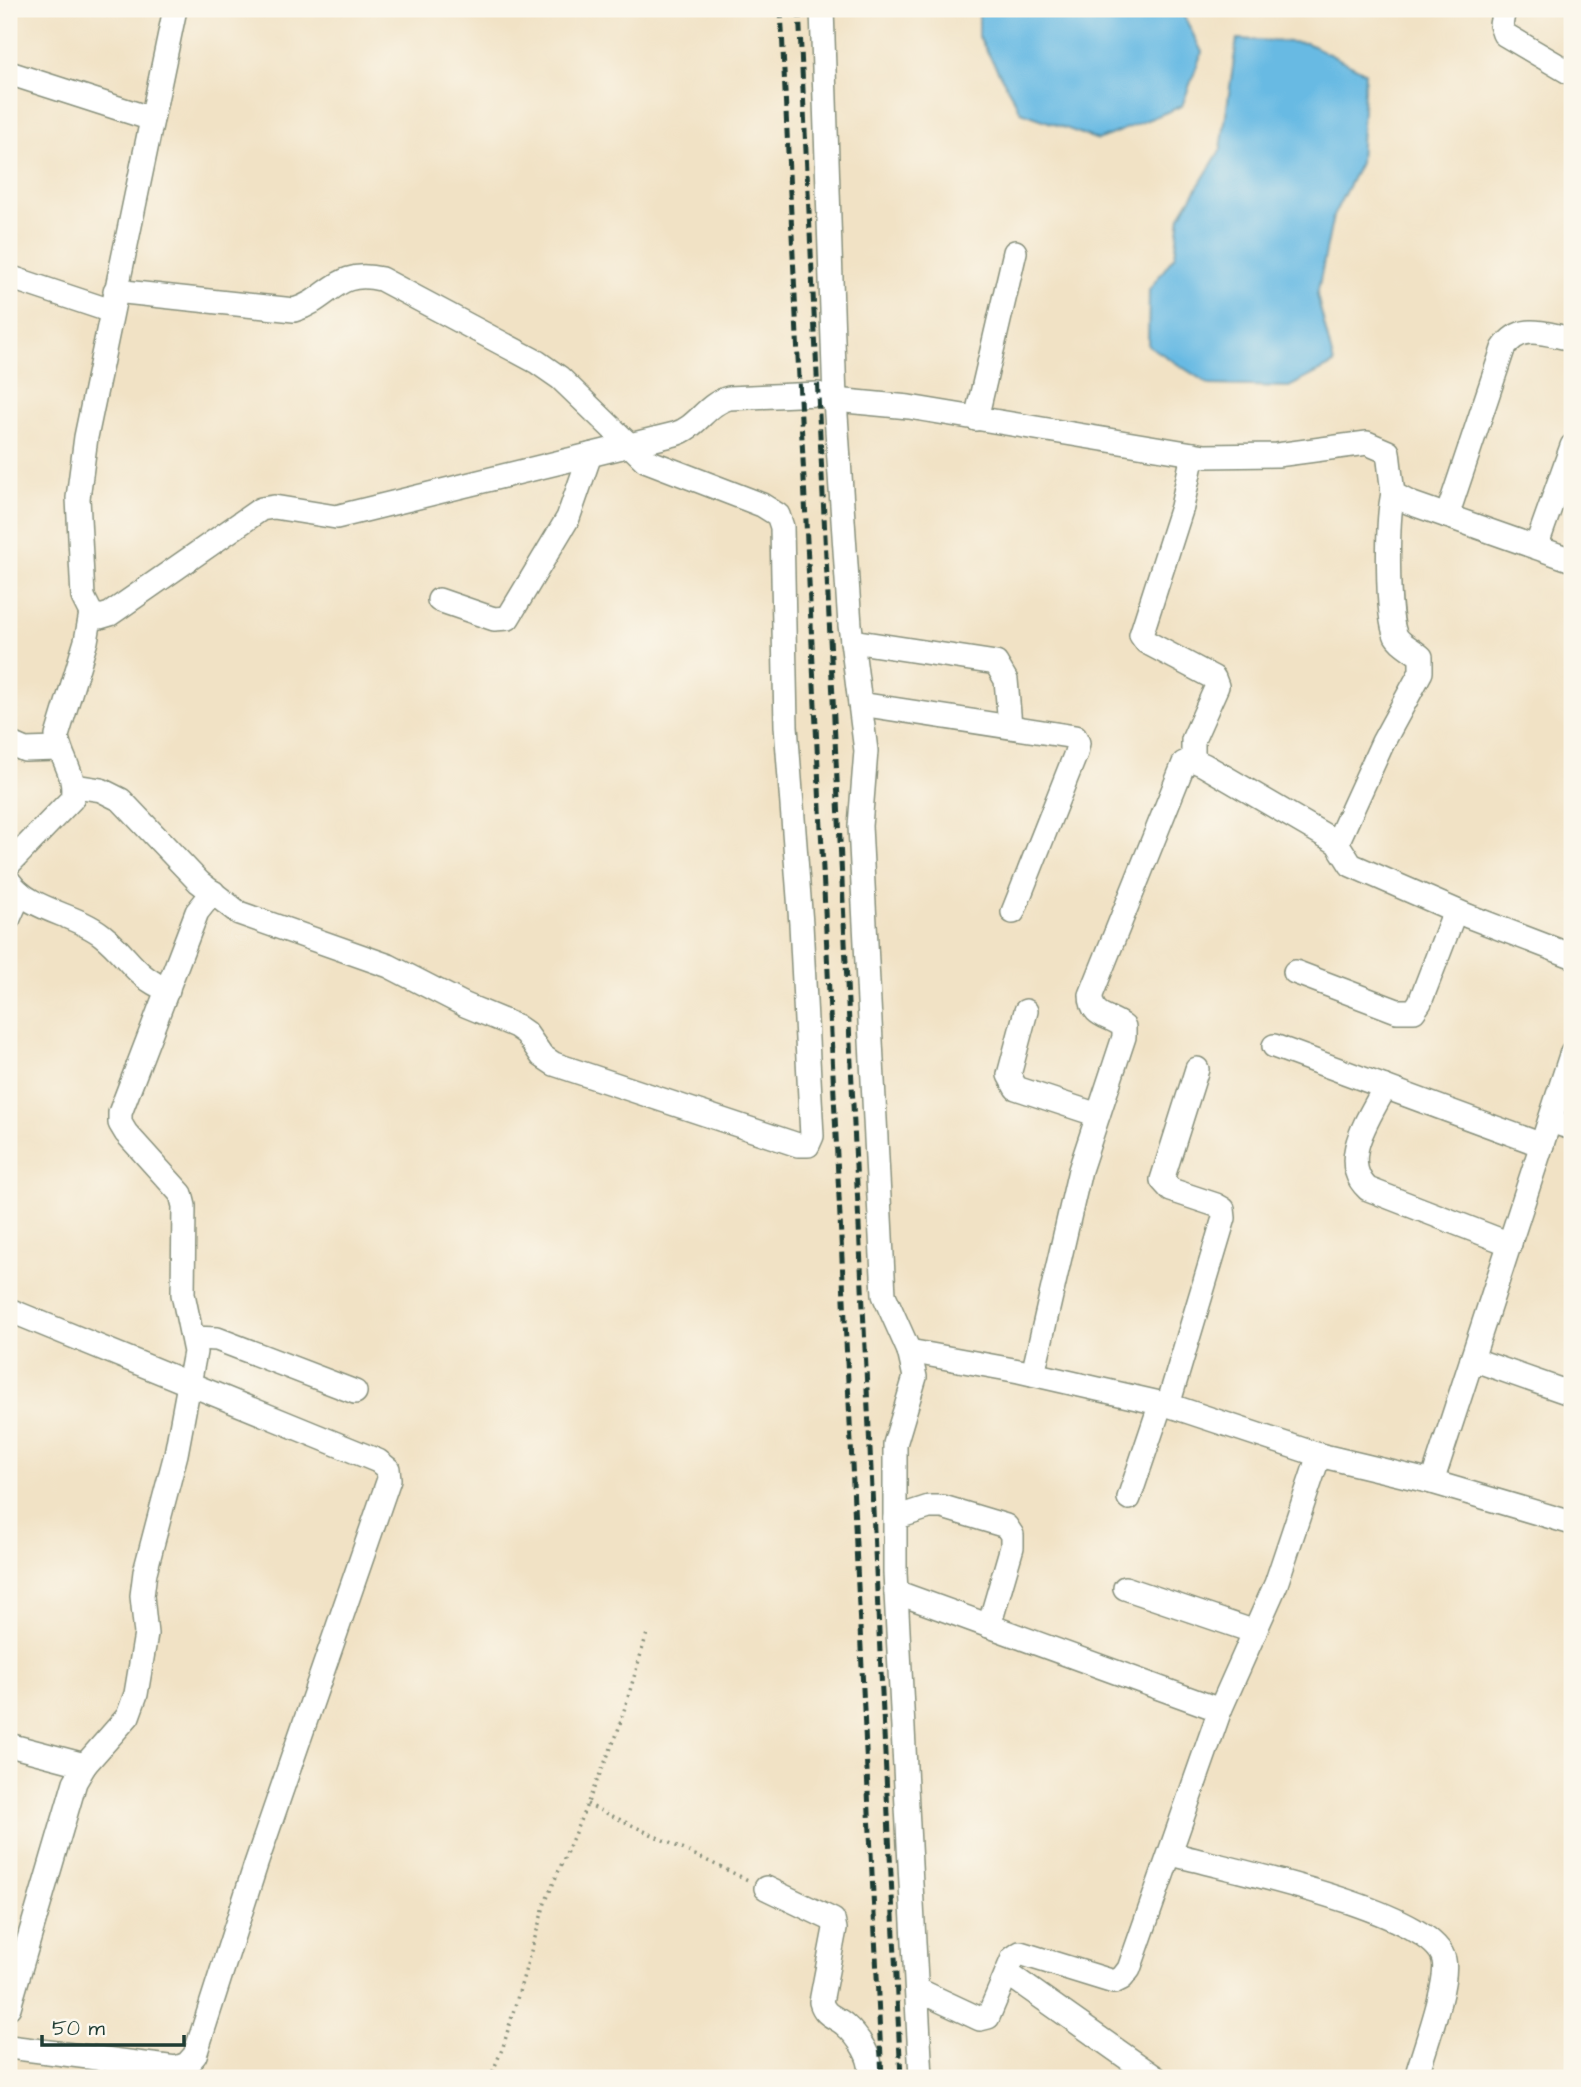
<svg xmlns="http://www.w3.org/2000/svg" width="1581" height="2087" font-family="'Architects Daughter',sans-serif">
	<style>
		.water { fill: #68bae3; stroke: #447c8c; stroke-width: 2 }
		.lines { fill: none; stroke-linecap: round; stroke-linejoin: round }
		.minor-casing { stroke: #88907c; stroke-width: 26 }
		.path { stroke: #88907c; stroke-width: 3.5; stroke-dasharray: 2 5; stroke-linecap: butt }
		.minor { stroke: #fff; stroke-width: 23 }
		.rail { stroke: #1f3d34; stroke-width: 5; stroke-dasharray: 10 5; stroke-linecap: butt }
	</style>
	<rect width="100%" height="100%" fill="#fbf7ec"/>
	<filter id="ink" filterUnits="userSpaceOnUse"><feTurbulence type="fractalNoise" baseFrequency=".0143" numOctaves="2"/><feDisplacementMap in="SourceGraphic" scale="14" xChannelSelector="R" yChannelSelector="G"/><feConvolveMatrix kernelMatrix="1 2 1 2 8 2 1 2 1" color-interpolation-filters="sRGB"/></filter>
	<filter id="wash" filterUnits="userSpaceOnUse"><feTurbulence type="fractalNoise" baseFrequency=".00686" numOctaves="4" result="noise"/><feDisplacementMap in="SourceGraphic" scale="28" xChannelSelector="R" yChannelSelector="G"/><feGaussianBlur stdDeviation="1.57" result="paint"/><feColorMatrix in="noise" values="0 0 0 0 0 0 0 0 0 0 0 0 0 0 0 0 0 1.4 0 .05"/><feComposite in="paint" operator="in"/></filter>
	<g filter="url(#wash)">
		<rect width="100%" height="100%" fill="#f1e2c5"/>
		<!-- water -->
		<g class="water">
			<polygon points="979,9 1174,9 1183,14 1202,52 1182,106 1098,140 1021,112 979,37"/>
			<polygon points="1237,39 1307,43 1365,72 1360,163 1333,216 1317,295 1334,364 1289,387 1210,385 1148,345 1149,290 1175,255 1180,216 1221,149"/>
		</g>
	</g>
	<g filter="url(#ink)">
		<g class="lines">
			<defs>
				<g id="minor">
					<path d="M175 9 86 437 78 498 83 597 91 613 100 617 110 614 261 509 274 507 336 517 675 434C698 427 706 404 729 398L818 394 835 400 909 407 1205 456 1277 455 1367 443 1388 452 1393 494 1410 503 1572 560"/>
					<polyline points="822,9 835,400 850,625 866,751 860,826 884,1295 909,1351 915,1377 895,1444 895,1573 921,2078"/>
					<polyline points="1504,9 1501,25 1504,34 1572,74"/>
					<polyline points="9,73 152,119"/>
					<polyline points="9,277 111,311"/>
					<polyline points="976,419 1015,252"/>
					<path d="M1447 516 1503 349C1520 322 1545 334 1572 339"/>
					<polyline points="1536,547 1572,446"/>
					<polyline points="439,600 494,619 508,618 568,518 590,455"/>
					<polyline points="852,641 996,663 1006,680 1010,725"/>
					<polyline points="860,704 1075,737 1078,743 1076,753 1013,912"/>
					<polyline points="9,743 25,750 58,749"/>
					<polyline points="1193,760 1193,740 1217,686 1214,678 1146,642 1141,635 1182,507 1193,454"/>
					<path d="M75 786 101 790 121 800 199 882 239 913 389 966 465 1005 516 1026 526 1033 542 1056 554 1064 798 1145H808L812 1136 801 924 786 726 782 527 778 515 762 505 645 460 560 378 537 362 381 279C336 268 331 299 294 310L115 291"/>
					<path d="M1337 843 1383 742 1421 672V657C1413 649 1401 645 1396 636 1386 615 1387 517 1393 494"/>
					<path d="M9 864 72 799C77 774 60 759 57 736L86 641 91 613"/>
					<path d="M9 881C30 911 74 913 102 935 129 956 133 976 168 990"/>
					<polyline points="9,918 20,893"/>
					<polyline points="1295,972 1397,1011 1414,1011 1420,1002 1455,911"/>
					<polyline points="1026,1011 1009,1075 1016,1088 1098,1115"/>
					<polyline points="1274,1046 1542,1145"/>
					<path d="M1385 1087C1370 1117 1337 1161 1368 1189L1510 1244"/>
					<polyline points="1550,1121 1572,1128"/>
					<polyline points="9,1310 378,1461 388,1469 389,1479 256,1864 195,2055 187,2064 176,2068 9,2047"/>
					<polyline points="193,1338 217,1339 355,1392"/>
					<polyline points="909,1351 1019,1371 1168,1405 1319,1455 1432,1482 1572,1523"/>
					<polyline points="1472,1359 1572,1394"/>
					<path d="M1033 1374 1080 1170 1124 1037V1027C1110 1015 1091 1018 1091 995L1184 763 1193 760 1204 765 1329 838 1337 843 1351 865 1468 916 1572 956"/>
					<polyline points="1168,1405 1224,1218 1223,1209 1216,1205 1171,1190 1162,1180 1197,1069"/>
					<polyline points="1432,1482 1572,1052"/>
					<polyline points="1129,1498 1161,1403"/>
					<polyline points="895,1518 929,1507 943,1507 1006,1526 1012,1535 1012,1547 989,1626"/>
					<polyline points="1125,1588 1255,1632"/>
					<polyline points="896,1592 1220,1710"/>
					<polyline points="9,1745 85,1765"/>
					<path d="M1172 1854C1219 1867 1434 1910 1444 1960 1449 1984 1423 2052 1416 2078"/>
					<path d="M766 1888 833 1920 835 1929 821 2002C825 2016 834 2016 844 2024 859 2037 874 2059 870 2078"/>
					<polyline points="1007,1973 1156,2078"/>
					<polyline points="918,1990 980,2019 988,2017 1013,1958 1020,1953 1114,1982 1122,1978 1129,1969 1220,1710 1276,1584 1319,1455"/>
					<polyline points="9,2007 75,1782 85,1765 128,1716 136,1694 146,1634 142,1596 145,1572 176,1454 195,1352 183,1294 184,1206 181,1194 126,1133 120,1123 120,1113 197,912 213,892"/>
				</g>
			</defs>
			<!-- minor casing -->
			<use href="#minor" class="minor-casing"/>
			<!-- path -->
			<g class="path">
				<polyline points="587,1804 748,1880"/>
				<polyline points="490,2078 503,2047 545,1903 617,1734 648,1630"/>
			</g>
			<!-- minor -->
			<use href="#minor" class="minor"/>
			<!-- rail -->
			<g class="rail">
				<polyline points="781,9 882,2078"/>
				<polyline points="799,9 901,2078"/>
			</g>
		</g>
	</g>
	<!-- margin -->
	<rect width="1581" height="2087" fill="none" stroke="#fbf7ec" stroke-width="35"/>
	<!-- scale -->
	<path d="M42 2035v10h142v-10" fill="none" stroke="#1f3d34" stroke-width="3.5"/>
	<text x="52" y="2035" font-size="21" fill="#1f3d34" stroke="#fbf7ec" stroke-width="5" paint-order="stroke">50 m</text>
</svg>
